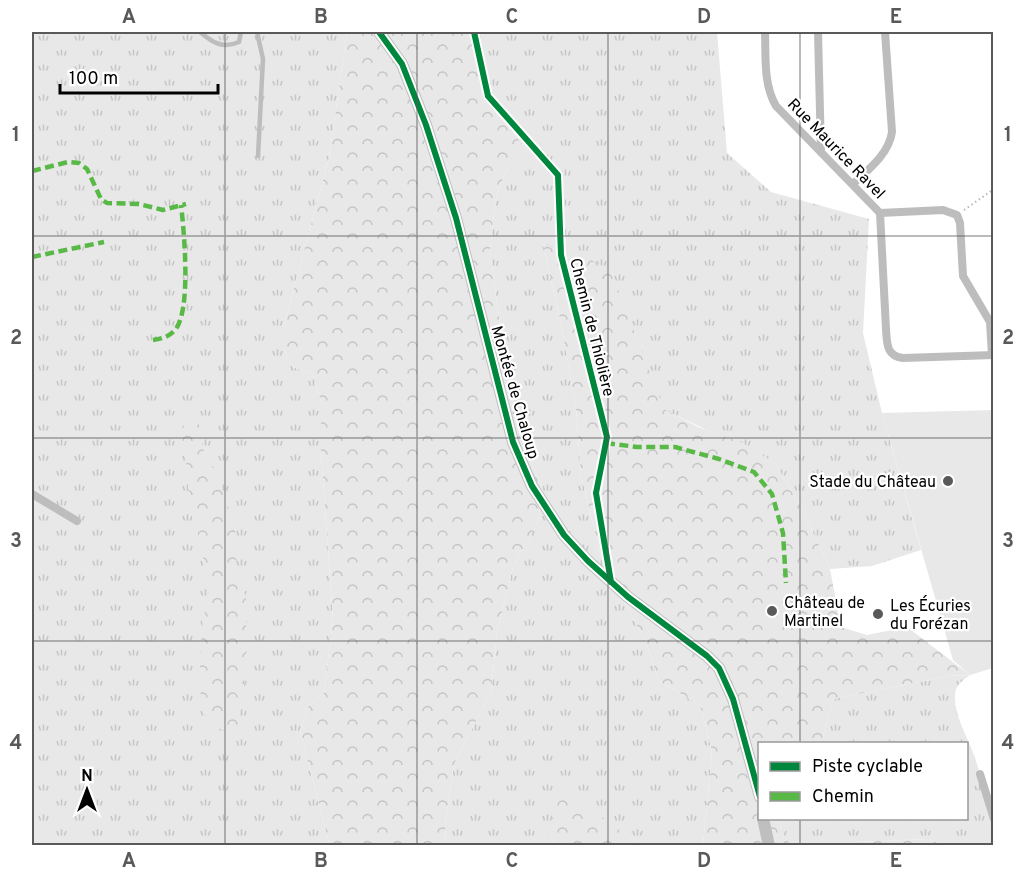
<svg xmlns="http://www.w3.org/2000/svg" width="1025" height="877" font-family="Overpass,sans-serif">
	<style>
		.grass { fill: url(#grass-tufts) }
		.forest { fill: url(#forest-crowns) }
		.park { fill: #e8e8e8 }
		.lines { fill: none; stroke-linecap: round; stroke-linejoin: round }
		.path { stroke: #b8b8b8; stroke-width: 2; stroke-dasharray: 1.5 3; stroke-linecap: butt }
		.service { stroke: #bdbdbd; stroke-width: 4.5 }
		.minor { stroke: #bdbdbd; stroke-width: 8 }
		.secondary { stroke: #bfbfbf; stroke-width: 12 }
		.quiet { stroke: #58b947; stroke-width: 4.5; stroke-dasharray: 9 4.5; stroke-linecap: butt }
		.cycleway-casing { stroke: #fff; stroke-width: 10 }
		.cycleway { stroke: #00873e; stroke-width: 6 }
		.grid { fill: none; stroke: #595959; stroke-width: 1.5; stroke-opacity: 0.55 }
		.poi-dot { fill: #595959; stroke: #fff; stroke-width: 2 }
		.labels { text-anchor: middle; stroke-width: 4.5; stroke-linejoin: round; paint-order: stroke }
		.street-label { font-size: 16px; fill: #000; stroke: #fff }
		.poi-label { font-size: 16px; fill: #000; stroke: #fff; text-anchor: start }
		.neatline { fill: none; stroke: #595959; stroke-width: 2 }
		.grid-label { font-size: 20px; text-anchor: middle; font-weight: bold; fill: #595959 }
	</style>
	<defs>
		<pattern id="grass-tufts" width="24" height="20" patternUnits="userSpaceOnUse" patternTransform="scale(1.5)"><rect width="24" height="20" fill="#e8e8e8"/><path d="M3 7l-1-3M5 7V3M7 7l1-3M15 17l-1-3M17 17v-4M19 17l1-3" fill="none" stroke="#c5c5c5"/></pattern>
		<pattern id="forest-crowns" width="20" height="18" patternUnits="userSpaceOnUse" patternTransform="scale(1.5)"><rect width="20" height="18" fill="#e8e8e8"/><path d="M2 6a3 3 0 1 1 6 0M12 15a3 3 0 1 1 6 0" fill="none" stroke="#c5c5c5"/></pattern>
	</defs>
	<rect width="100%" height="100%" fill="#fff"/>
	<!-- grass -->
	<g class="grass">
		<polygon points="32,32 347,32 329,158 284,325 284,349 293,367 313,375 321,402 321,452 333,620 324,693 309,705 300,731 329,843 327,845 32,845"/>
		<polygon points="470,32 717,32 727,153 771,192 869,219 863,333 882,413 921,550 872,566 830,569 802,509 775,463 663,409 611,271 543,244 560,319 576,407 581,475 602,561 646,642 659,681 700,705 712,751 703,845 636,845 629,837 551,837 554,845 446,846 445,824 454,764 491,692 497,633 513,567 538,522 543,488 527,453 507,376 490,251 495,202 505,172 527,150 483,96"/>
		<path d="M970 675C962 681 955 685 955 696 954 714 966 734 972 750 983 780 993 813 993 845H943L929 839 856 842 852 846 791 845 783 835 779 819 966 818V744L821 743 833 699 949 676Z"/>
	</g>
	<!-- forest -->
	<g class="forest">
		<polygon points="347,32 470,32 483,96 527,150 505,172 495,202 490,251 507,376 527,453 543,488 538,522 513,567 497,633 491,692 454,764 445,824 446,845 327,845 329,843 300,731 309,705 324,693 333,620 321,452 321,402 313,375 293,367 284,349 284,325 329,158"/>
		<polygon points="543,244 584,256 611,271 664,409 698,427 741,442 775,463 802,509 830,569 841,627 867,635 907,627 970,675 949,676 833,699 821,743 760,744 760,818 779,819 783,835 791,845 703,845 712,751 700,705 659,681 646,642 602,561 581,475 576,407 560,319"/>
		<polygon points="198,419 204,452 215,470 235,526 237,575 246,597 246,668 237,734 214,727 201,709 200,666 202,627 209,589 200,541 190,510 186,458 181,432 186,423"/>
		<polygon points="563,788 629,837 636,845 554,845 551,837 552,804"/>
		<polygon points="929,839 943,845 852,845 855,842"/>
	</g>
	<!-- park -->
	<polygon class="park" points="993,410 993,668 970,675 953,660 882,413"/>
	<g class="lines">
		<!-- path -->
		<polyline class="path" points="964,210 994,189"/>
		<!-- service -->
		<g class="service">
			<path d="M200 32C213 43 223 49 239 42L241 32"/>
			<polyline points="257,32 263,59 258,156"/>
		</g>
		<!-- minor -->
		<g class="minor">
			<polyline points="474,32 488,96 558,175 561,255 607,437 596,493 611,582"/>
			<path d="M765 32C766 56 763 84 776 106L880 213"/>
			<polyline points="818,32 821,152"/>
			<path d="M853 184C868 170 889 154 892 132L885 32"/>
			<path d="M880 213 886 329C887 343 886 356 903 358L994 355"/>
			<polyline points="880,213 943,210 957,215 960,223 963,276 990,322 992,355"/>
			<polyline points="32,494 77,521"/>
			<polyline points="980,774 994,819"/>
		</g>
		<!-- secondary -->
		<g class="secondary">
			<polyline points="379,32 402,64 426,125 456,218 513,442 532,486 564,535 588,561 628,597 707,656 719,668 733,699 760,797"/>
			<polyline points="763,818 769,846"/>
		</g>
		<!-- quiet -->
		<g class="quiet">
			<polyline points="32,171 68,162 79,163 87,169 101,199 107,203 139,204 163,210 186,204"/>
			<polyline points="32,257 104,242"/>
			<path d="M153 340C161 339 168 337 174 331 192 314 184 230 181 205"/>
			<polyline points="606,443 637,447 675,447 719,459 754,472 772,494 783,533 786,583"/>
		</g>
		<defs>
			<g id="cycleway">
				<polyline points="379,32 402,64 426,125 456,218 513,442 532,486 564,535 588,561 628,597 707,656 719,668 733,699 760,797"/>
				<polyline points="474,32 488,96 558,175 561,255 607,437 596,493 611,582"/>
			</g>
		</defs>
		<!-- cycleway casing -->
		<use href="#cycleway" class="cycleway-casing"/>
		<!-- cycleway -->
		<use href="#cycleway" class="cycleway"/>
	</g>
	<!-- grid -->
	<path class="grid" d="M225 32V846M417 32V846M608 32V846M800 32V744M32 236H994M32 438H994M32 641H994M800 818V846"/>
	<!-- markers -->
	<g class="poi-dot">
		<circle cx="948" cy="481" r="6"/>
		<circle cx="772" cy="611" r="6"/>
		<circle cx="878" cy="614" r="6"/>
	</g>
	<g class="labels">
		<!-- street labels -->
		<g class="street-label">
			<text transform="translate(837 148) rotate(46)" y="6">Rue Maurice Ravel</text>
			<text transform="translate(593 327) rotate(76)" y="6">Chemin de Thiolière</text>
			<text transform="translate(516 392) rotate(74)" y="6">Montée de Chaloup</text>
		</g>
		<!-- poi labels -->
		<g class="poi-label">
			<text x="936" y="487" text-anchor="end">Stade du Château</text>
			<text x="784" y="608">Château de<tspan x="784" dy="18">Martinel</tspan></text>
			<text x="890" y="611">Les Écuries<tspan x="890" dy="18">du Forézan</tspan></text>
		</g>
	</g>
	<!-- border -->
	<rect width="1025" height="877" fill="none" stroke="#ffffff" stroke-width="66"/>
	<!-- legend -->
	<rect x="758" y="742" width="210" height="78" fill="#ffffff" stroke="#999999" stroke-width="1.5"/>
	<rect x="770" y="762" width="30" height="9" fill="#00873e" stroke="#999999" stroke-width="1.5"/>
	<text x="812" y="772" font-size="18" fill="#000000">Piste cyclable</text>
	<rect x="770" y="792" width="30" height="9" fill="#58b947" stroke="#999999" stroke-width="1.5"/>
	<text x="812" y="802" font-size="18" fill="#000000">Chemin</text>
	<!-- north arrow -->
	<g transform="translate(87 790)" stroke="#ffffff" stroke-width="4.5" paint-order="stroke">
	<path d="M0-4.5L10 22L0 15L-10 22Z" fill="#000000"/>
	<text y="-9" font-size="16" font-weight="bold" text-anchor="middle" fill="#000000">N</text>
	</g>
	<!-- scale -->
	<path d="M60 84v9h158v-9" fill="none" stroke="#000000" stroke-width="3"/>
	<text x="69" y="84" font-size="18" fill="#000000" stroke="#ffffff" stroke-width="4.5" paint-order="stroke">100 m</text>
	<rect x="33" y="33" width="959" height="811" class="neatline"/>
	<g class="grid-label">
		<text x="129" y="23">A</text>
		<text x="321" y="23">B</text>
		<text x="512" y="23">C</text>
		<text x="704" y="23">D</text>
		<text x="896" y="23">E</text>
		<text x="16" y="141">1</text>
		<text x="1008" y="141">1</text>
		<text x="16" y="344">2</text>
		<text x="1008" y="344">2</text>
		<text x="16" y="547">3</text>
		<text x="1008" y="547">3</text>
		<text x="16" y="749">4</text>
		<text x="1008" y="749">4</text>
		<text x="129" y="867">A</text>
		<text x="321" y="867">B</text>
		<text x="512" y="867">C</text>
		<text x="704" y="867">D</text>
		<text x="896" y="867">E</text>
	</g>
</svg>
